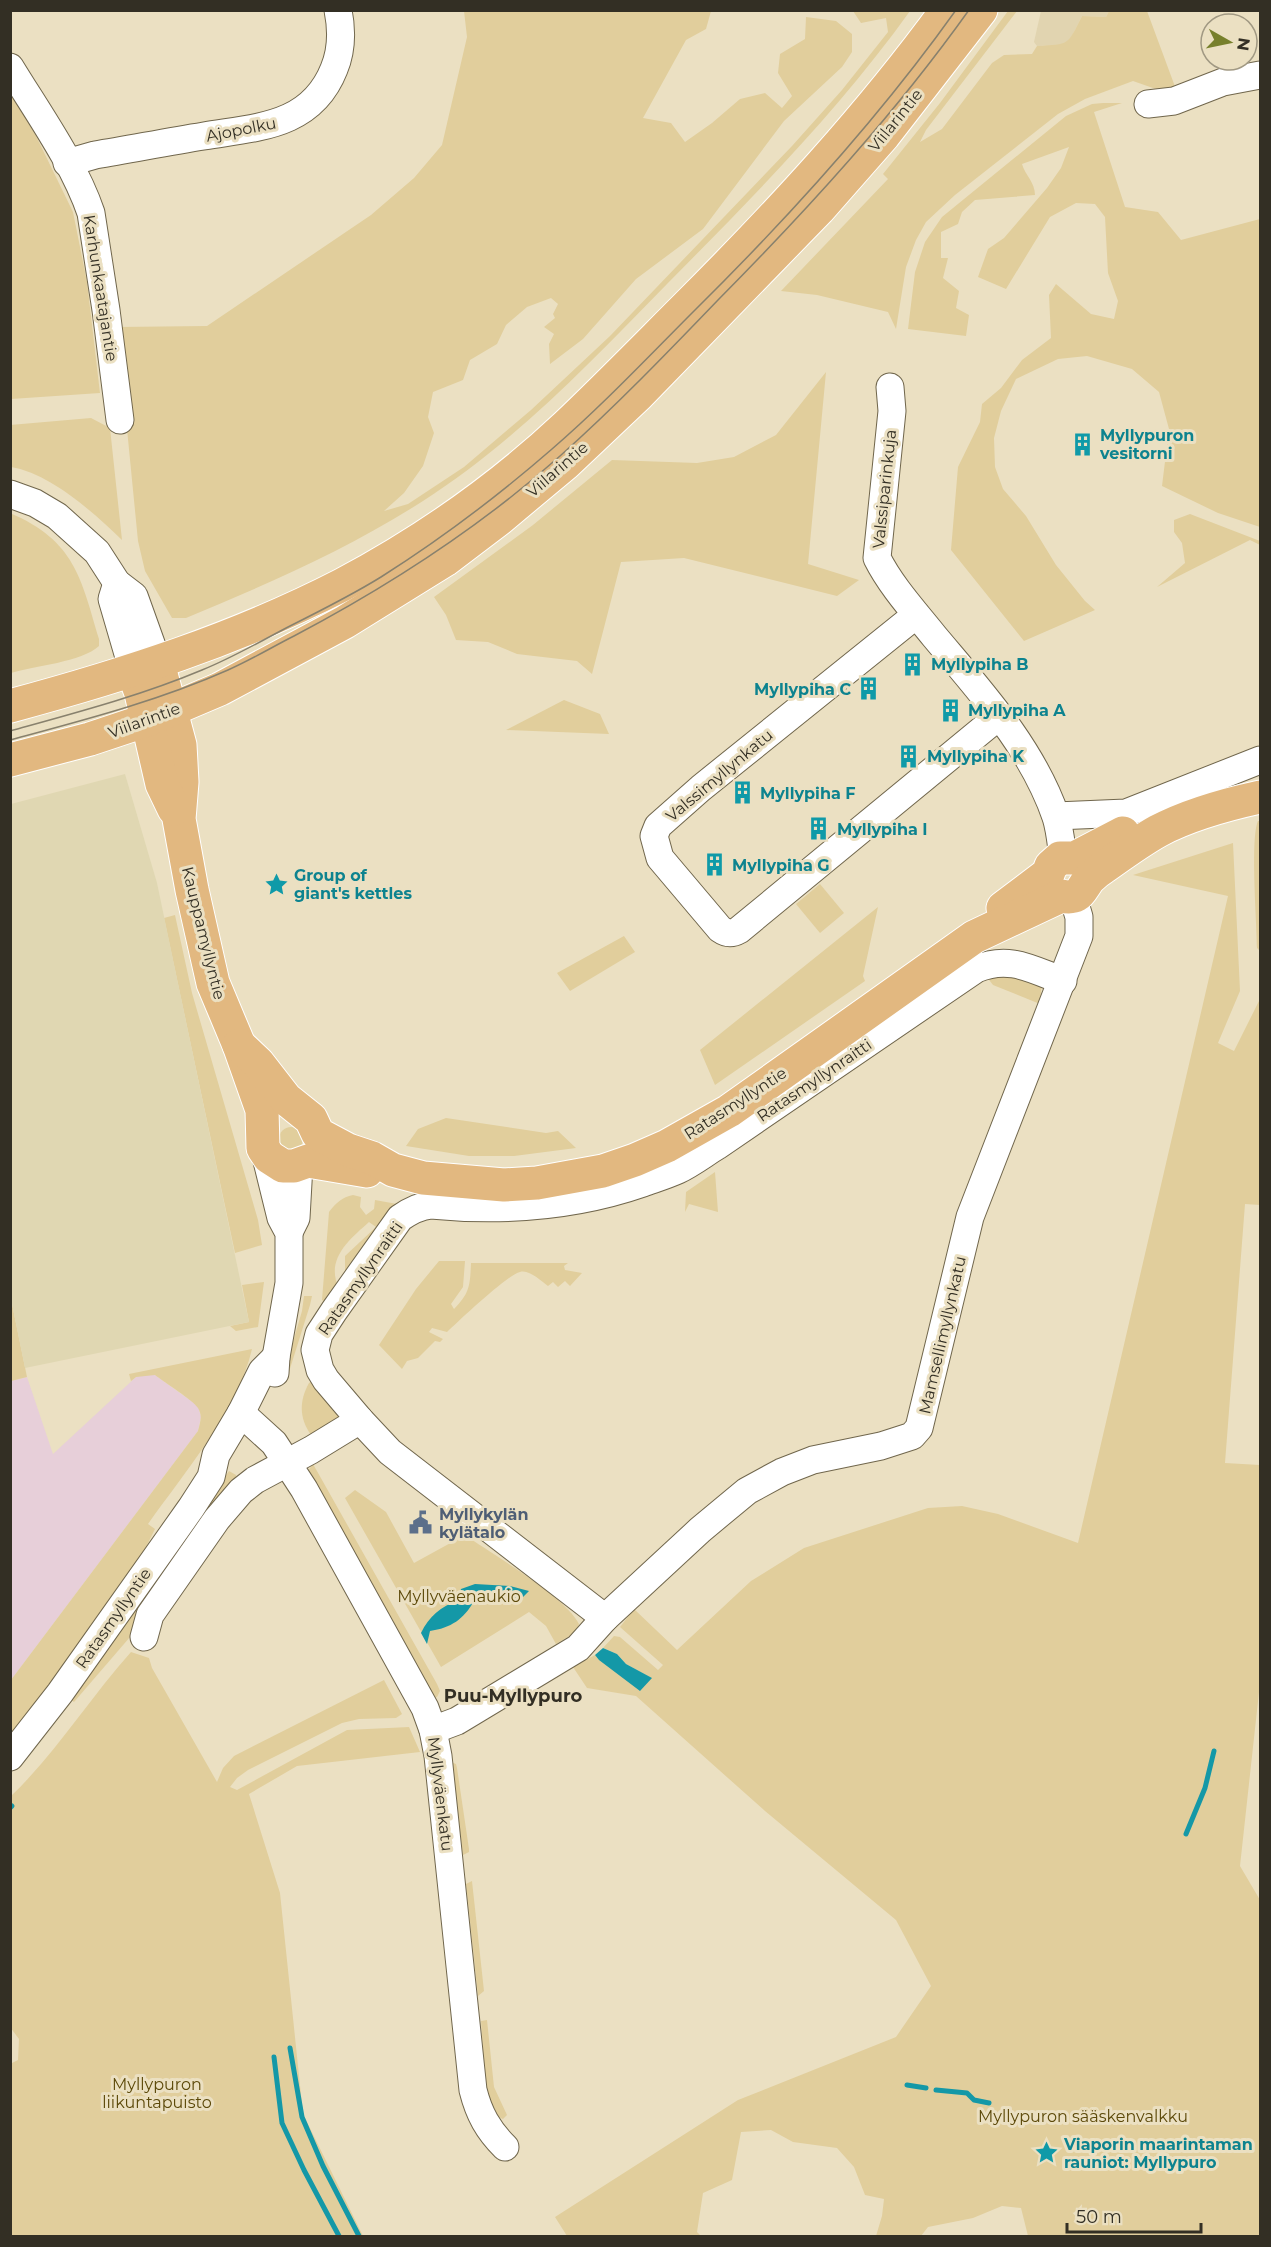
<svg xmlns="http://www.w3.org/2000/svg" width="1271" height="2247" font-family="Montserrat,sans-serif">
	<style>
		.built { fill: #e1d4b0 }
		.industrial { fill: #e7cfd9 }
		.green { fill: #e1ce9c }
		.sand { fill: #e0d7b2 }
		.water { fill: #1498a7 }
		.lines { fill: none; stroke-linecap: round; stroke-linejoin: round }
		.stream { stroke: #1498a7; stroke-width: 5 }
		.minor-casing { stroke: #70664c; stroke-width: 29 }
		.major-casing { stroke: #fff; stroke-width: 35 }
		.minor { stroke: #fff; stroke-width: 27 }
		.major { stroke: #e2b880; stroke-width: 33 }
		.tram { stroke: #88816d; stroke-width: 1.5 }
		.labels { text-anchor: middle; stroke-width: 6; stroke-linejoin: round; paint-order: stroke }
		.street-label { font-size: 16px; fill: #332f24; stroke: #ebe0c2 }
		.culture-label { font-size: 16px; font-weight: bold; fill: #0d838f; stroke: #ebe0c2; text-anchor: start }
		.service-label { font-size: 16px; font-weight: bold; fill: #4e5e75; stroke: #ebe0c2; text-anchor: start }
		.park-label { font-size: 16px; fill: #5c4909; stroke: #ebe0c2 }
		.neighbourhood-label { font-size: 18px; font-weight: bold; fill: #332f24; stroke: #ebe0c2 }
	</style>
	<rect width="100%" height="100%" fill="#ebe0c2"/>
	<!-- built -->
	<polygon class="built" points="1041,11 1109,11 1106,17 1082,16 1070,40 1064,45 1037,46 1034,42"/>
	<!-- industrial -->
	<polygon class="industrial" points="146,1374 155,1375 198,1406 201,1417 198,1431 11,1680 11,1381 27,1377 53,1454 136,1377"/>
	<!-- green -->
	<g class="green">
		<path d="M464 11H711L706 29 686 40 643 118 671 123 685 142 712 123 740 99 765 93 782 108 792 96 778 73 780 54 805 39 806 17 836 21 852 34V52L842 67 784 121 703 229 636 279 583 339 550 364 549 344 554 334 544 327 555 318 553 314 558 304 551 298 527 307 506 325 497 344 470 360 463 380 433 392 428 417 434 433 423 466 404 493 384 511 408 504 464 467 531 410 610 336 792 146 842 90 888 32 886 18 861 23 853 11H910C839 110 753 197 667 284 591 362 515 442 423 501 348 549 268 584 186 618H172L145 571 138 541 117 327 207 326 371 215 414 178 442 145 467 37Z"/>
		<path d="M1008 11H1017L926 130 920 142 942 129 992 63 1004 55 1032 54 1037 46C1070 44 1067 46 1082 16L1106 17 1109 11H1147L1177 92 1170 94 1133 81 1085 99 1058 114 955 195 926 222 916 240 906 267 896 329 888 312 817 295 781 291 888 179 883 174 940 103Z"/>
		<polygon points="10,93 36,136 73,212 87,282 100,393 11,399"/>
		<path d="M1103 103H1122L1094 112 1125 207 1158 212 1181 240 1260 219V527L1218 513 1162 486 1169 429 1159 392 1132 369 1087 356 1058 359 1016 379 1001 411 994 438 995 467 1003 489 1026 516 1056 565 1085 601 1095 610 1024 641 951 550 958 467 980 422 982 404 1001 388 1022 360 1051 338 1049 295 1056 284 1091 314 1114 319 1118 301 1108 273 1105 217 1095 204 1076 203 1050 217 1006 289 978 277 988 249 1004 238 1047 188 1061 168 1069 147 1022 164C1025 175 1035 182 1035 195L975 200 962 212 958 224 941 232V258H948L943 278 959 291 956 308 969 315 966 336 908 329 915 272 925 242 942 217 1066 116 1092 104Z"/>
		<polygon points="826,372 808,564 859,580 837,596 684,558 621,562 592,674 577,661 517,654 488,642 456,640 446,615 434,597 533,525 612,460 697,463 734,457 776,435"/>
		<path d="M91 418 110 428 122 540C93 512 51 474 11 467L10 425Z"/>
		<path d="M10 513C75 541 81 578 99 639V646C82 662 34 666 11 673Z"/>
		<polygon points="1190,514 1260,541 1260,545 1250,540 1157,587 1185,563 1182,543 1174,532 1174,520"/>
		<polygon points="564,700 600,714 609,734 506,730"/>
		<path d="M1258 821H1260V951L1257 948C1257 923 1250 838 1258 821Z"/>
		<polygon points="1233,843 1240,991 1218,1043 1234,1051 1260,999 1260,1205 1245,1204 1225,1463 1260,1465 1260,1683 1240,1866 1260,1900 1260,2236 1028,2236 1021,2208 1002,2206 973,2218 928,2227 921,2236 876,2236 882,2216 884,2199 865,2195 854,2167 837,2148 793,2142 771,2130 741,2132 732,2180 703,2193 697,2232 701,2236 567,2236 555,2217 738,2100 896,2037 931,1986 896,1920 765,1811 636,1696 587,1688 573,1667 595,1655 640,1690 651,1678 626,1664 617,1654 603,1648 614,1636 620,1637 658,1670 663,1665 620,1627 634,1609 677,1650 751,1581 804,1548 928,1508 962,1506 998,1514 1078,1543 1228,896 1133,875"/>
		<polygon points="820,884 844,913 820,933 796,904"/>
		<polygon points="878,907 863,976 865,981 715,1085 700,1050"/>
		<polygon points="175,915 192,993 258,1220 262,1245 235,1253 164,918"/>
		<polygon points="624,936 635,952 570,991 557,973"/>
		<polygon points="983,972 1042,981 1040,1004 993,985"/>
		<polygon points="446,1118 546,1133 558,1131 576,1148 514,1156 469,1156 406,1146 418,1129"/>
		<circle cx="291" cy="1139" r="12"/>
		<polygon points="715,1172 718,1212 689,1204 685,1212 686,1192"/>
		<path d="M353 1195 361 1197 360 1207 366 1215 374 1209 375 1200 397 1204 345 1276V1256L376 1227 369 1222C349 1240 325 1259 339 1289L330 1304 322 1300 329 1212C336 1203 342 1197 353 1195Z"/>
		<path d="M439 1261H465L463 1287 451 1304 454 1309C470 1293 470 1285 471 1263H568L564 1266 565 1270 582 1273 570 1286 565 1281 558 1287 553 1282 548 1286C541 1281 529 1269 520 1272 507 1275 459 1321 447 1332L432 1328 429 1332 443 1339 440 1342 435 1341 418 1358 407 1361 402 1369 379 1345 416 1289Z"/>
		<polygon points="264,1282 258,1327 236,1331 230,1326 249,1322 242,1285"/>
		<polygon points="10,1294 27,1377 11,1381 10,1381"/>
		<polygon points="304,1296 312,1296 310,1305 288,1375 284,1373 302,1311"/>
		<path d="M252 1349C238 1410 184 1473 148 1524L155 1529 137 1565 11 1742V1680L198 1431C200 1423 203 1416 198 1408 193 1400 164 1382 155 1375L136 1377 131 1381 129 1374Z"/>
		<path d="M314 1380 338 1405 340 1417 311 1435C299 1418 299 1401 309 1383Z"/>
		<polygon points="313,1464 437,1684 440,1691 437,1697 429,1700 427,1686 417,1664 326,1501 307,1472"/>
		<polygon points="229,1471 236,1475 235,1488 130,1637 74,1702 70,1699"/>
		<path d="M355 1490 386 1512 414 1563 465 1535C492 1554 566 1597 579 1624L576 1632 556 1644 546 1626 529 1612 441 1667 345 1498Z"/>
		<path d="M131 1652 149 1658 152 1668 217 1782 223 1768 234 1756 384 1680 402 1714 396 1718 359 1719 342 1723 248 1770 237 1778 230 1787 237 1790 347 1730 409 1727 420 1752 297 1766 249 1794 280 1893 303 2114 363 2236H11L10 2064 18 2060 19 2039 10 2027 11 1796C56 1753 89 1699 131 1652Z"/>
		<polygon points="451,1762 456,1764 457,1768 469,1849 469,1852 463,1855"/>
		<polygon points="472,1881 484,1991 478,1996 466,1884"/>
		<polygon points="487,2020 494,2087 507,2115 503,2119 494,2115 487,2106 481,2021"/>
	</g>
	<!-- sand -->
	<polygon class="sand" points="125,774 157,883 249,1322 25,1368 10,1294 11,804"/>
	<!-- water -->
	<g class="water">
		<path d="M475 1584 510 1586 529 1591 516 1604 507 1599 474 1601C464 1619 451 1628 430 1631L427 1644 421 1633C429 1616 441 1607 458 1600L461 1589Z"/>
		<polygon points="603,1648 617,1654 626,1664 652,1678 640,1691 599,1660 595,1655"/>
	</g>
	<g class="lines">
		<!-- stream -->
		<g class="stream">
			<polyline points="10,1808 12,1806"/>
			<polyline points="1186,1834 1205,1788 1214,1751"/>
			<polyline points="290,2048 302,2117 323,2166 359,2236"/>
			<polyline points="274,2057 282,2123 304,2170 339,2236"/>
			<polyline points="907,2085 926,2088"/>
			<polyline points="936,2090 967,2093 974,2100 989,2103"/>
		</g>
		<defs>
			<g id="minor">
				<path d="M10 67C38 113 74 163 91 213L106 310 120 420"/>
				<polyline points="1148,104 1174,101 1223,82 1260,75"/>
				<path d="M67 163 95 155C131 149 167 142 204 136 257 127 311 127 334 69 342 50 342 30 338 10"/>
				<path d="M890 387 892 411 877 558C891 586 914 611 934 636 980 691 1032 747 1056 817 1060 830 1061 843 1063 857"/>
				<polyline points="10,494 35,503 57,516 97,552 117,583 134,596 158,663"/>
				<polyline points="117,583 112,599 133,671"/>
				<path d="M916 615 701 788 658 826 654 836 660 858 720 929C727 934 732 934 739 930L999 716"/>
				<polyline points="1056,816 1126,813 1260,760"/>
				<polyline points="265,1153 281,1218 289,1233 289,1283 276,1357 275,1373"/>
				<polyline points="289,1232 296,1218 299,1165"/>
				<path d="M241 1413 274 1443 304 1489 425 1708 433 1730 438 1756 473 2090C479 2114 488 2130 505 2147"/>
				<path d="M605 1618 390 1452 360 1420 326 1380 320 1370 315 1350 319 1334 334 1311 400 1218C410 1211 419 1206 431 1205 504 1212 574 1207 643 1183 654 1179 667 1175 678 1170 691 1164 704 1154 717 1146L976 969C1009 955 1031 969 1063 981"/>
				<polyline points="144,1637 150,1615 217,1519 241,1491 255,1480 311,1450 360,1420"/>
				<polyline points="433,1730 457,1721 578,1648 605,1618 700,1530 747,1491 782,1472 813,1460 881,1446 912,1436 919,1428 970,1217 1079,936 1079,917 1073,897"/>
				<polyline points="10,1757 60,1693 191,1508 211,1477 216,1455 241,1413 262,1371 276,1357"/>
			</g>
			<g id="major">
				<polyline points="158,663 180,745 182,782 179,819 192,890 213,983 239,1045 262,1110 263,1148 269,1157 283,1166 294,1166 308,1161 367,1171"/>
				<polyline points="133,671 141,693 162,784 174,809"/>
				<path d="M10 706C125 675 237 639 342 585 423 542 500 488 566 426 607 387 646 347 686 307 779 214 869 117 947 10"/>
				<polyline points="10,760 90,739 147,720 220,689 345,622 445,560 499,519 566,463 638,395 819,209 884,135 981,10"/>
				<polyline points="1003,908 1048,874 1051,866 1060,858 1075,858 1123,833"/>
				<path d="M239 1045 258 1063 286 1099 311 1119 318 1134 348 1150 372 1158 393 1170 423 1178 504 1185 537 1183 603 1171 635 1160 667 1146 729 1111 974 937 1061 896C1080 900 1080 891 1089 879 1093 875 1099 870 1104 867 1121 855 1140 841 1158 831 1188 815 1228 804 1260 797"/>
			</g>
		</defs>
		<!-- minor casing -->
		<use href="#minor" class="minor-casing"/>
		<!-- major casing -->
		<use href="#major" class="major-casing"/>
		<!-- minor -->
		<use href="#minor" class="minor"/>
		<!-- major -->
		<use href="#major" class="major"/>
		<!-- tram -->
		<g class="tram">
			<path d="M10 731C75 713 140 696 202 670 232 658 261 641 290 626 320 611 352 595 381 577 441 539 498 496 552 449 602 406 649 356 696 309 790 216 879 118 956 10"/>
			<path d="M10 740C84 720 158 701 228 670 251 660 272 647 294 636 389 586 479 528 560 456 615 407 667 353 718 300 808 209 894 115 969 10"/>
		</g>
	</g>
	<!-- icons -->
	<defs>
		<symbol id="building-bare" viewBox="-9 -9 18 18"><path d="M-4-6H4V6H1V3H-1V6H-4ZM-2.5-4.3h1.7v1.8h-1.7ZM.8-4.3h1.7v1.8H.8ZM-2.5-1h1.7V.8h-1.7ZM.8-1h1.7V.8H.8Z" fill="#0f9aa8" stroke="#ebe0c2" stroke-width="2.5" paint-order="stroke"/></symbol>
		<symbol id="sight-bare" viewBox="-9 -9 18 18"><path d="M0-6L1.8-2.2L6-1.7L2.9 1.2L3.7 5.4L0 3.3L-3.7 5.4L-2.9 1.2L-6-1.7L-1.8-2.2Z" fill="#0f9aa8" stroke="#ebe0c2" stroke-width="2.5" paint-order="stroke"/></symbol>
		<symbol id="civic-bare" viewBox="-9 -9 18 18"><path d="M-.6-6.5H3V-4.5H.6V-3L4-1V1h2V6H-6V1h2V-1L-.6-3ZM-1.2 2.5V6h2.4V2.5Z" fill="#5c6f8a" stroke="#ebe0c2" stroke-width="2.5" paint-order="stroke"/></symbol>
	</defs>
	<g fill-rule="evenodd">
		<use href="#building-bare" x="1066" y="428" width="33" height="33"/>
		<use href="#building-bare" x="896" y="648" width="33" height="33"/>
		<use href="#building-bare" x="852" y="672" width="33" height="33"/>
		<use href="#building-bare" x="934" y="694" width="33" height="33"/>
		<use href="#building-bare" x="892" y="740" width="33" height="33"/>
		<use href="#building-bare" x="726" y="776" width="33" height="33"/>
		<use href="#building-bare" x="802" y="812" width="33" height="33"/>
		<use href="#building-bare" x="698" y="848" width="33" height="33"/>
		<use href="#sight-bare" x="260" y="868" width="33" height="33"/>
		<use href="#civic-bare" x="404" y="1506" width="33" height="33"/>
		<use href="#sight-bare" x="1030" y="2136" width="33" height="33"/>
	</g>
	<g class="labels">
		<!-- street labels -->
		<g class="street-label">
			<text transform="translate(895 120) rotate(-51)" y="6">Viilarintie</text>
			<text transform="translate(241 129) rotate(-11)" y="6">Ajopolku</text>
			<text transform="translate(101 288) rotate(81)" y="6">Karhunkaatajantie</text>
			<text transform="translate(557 469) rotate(-41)" y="6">Viilarintie</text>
			<text transform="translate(884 489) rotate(-84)" y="6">Valssiparinkuja</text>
			<text transform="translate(144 720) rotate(-20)" y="6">Viilarintie</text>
			<text transform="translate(719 775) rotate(-40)" y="6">Valssimyllynkatu</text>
			<text transform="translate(204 933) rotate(76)" y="6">Kauppamyllyntie</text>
			<text transform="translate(814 1080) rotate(-34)" y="6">Ratasmyllynraitti</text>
			<text transform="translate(735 1103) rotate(-33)" y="6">Ratasmyllyntie</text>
			<text transform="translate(360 1278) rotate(-55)" y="6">Ratasmyllynraitti</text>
			<text transform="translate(942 1335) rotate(-77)" y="6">Mamsellimyllynkatu</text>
			<text transform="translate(113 1618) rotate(-55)" y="6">Ratasmyllyntie</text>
			<text transform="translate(441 1794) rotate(83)" y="6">Myllyväenkatu</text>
		</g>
		<!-- culture labels -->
		<g class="culture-label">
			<text x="1100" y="441">Myllypuron<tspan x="1100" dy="18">vesitorni</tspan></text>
			<text x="931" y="670">Myllypiha B</text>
			<text x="851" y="695" text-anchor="end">Myllypiha C</text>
			<text x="968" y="716">Myllypiha A</text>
			<text x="927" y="762">Myllypiha K</text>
			<text x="760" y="799">Myllypiha F</text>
			<text x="837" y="835">Myllypiha I</text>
			<text x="732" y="871">Myllypiha G</text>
			<text x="294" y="881">Group of<tspan x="294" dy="18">giant's kettles</tspan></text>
			<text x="1064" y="2150">Viaporin maarintaman<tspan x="1064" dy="18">rauniot: Myllypuro</tspan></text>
		</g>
		<!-- service labels -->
		<g class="service-label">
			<text x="439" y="1520">Myllykylän<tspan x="439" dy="18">kylätalo</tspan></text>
		</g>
		<!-- park labels -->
		<g class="park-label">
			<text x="459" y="1602">Myllyväenaukio</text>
			<text x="157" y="2090">Myllypuron<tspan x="157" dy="18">liikuntapuisto</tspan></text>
			<text x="1083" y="2122">Myllypuron sääskenvalkku</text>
		</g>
		<!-- neighbourhood labels -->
		<g class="neighbourhood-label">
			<text x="513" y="1702">Puu-Myllypuro</text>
		</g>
	</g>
	<!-- border -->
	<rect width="1271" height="2247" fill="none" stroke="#332f24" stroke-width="24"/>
	<!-- north arrow -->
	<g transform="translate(1229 42) rotate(99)"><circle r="28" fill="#ebe0c2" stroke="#a19983" stroke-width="1.5"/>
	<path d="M0-4.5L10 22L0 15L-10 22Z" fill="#77802c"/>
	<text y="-9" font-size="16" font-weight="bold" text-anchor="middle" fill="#332f24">N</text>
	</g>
	<!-- scale -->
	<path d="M1067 2223v9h134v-9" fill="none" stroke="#332f24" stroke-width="3"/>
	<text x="1076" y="2223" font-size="18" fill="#332f24" stroke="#ebe0c2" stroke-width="4.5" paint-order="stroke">50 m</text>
</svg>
